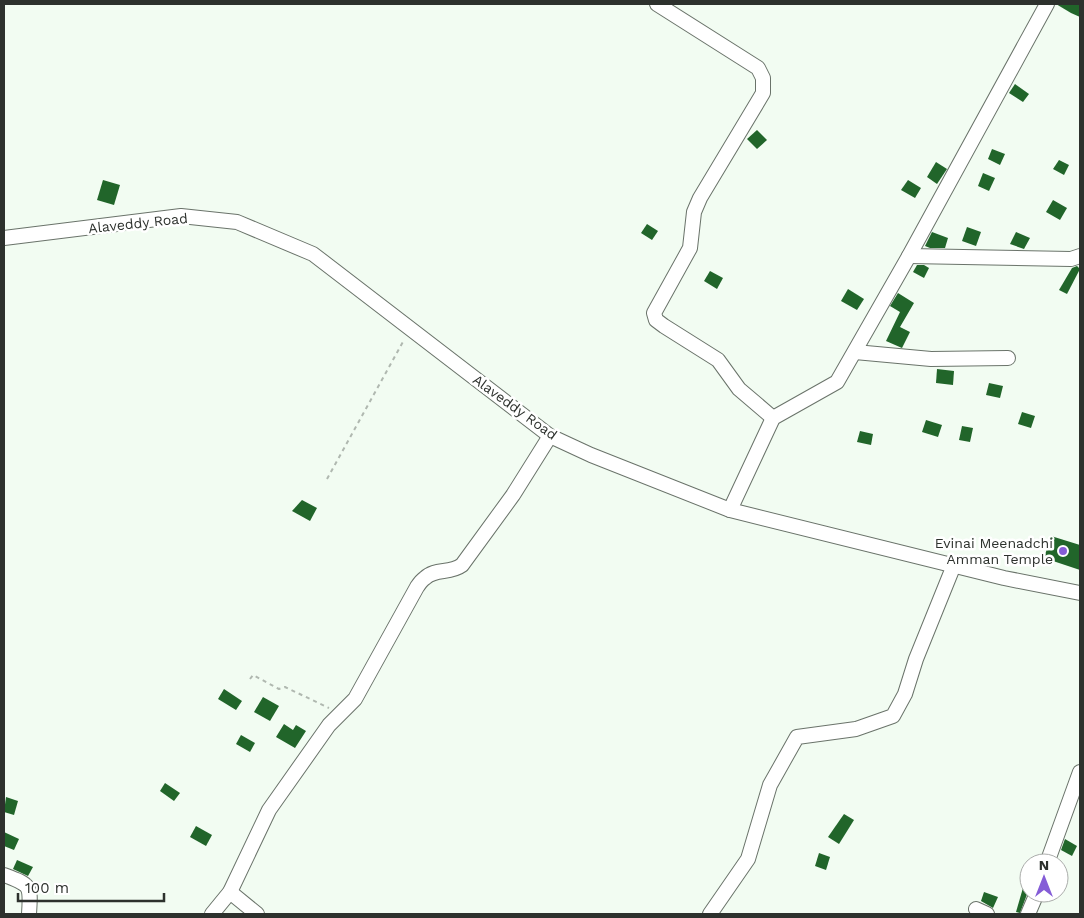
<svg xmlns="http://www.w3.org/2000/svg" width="1084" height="918" font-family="'Work Sans',sans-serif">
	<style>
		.building { fill: #21652a }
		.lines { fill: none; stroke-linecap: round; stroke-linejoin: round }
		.minor-casing { stroke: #6a736a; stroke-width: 16 }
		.path { stroke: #b0b8b0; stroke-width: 2; stroke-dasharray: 4 4; stroke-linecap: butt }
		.minor { stroke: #fff; stroke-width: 14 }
		.poi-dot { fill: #855dd7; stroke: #fff; stroke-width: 2 }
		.labels { text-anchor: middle; stroke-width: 5; stroke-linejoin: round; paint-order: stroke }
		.street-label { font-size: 14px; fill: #2d312d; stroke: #fff }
		.poi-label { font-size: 14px; fill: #2d312d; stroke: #fff; text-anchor: end }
	</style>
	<rect width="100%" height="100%" fill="#f2fcf2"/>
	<!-- building -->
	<g class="building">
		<polygon points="1056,4 1080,4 1080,17 1071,13"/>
		<polygon points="1015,84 1029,94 1023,102 1009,93"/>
		<polygon points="757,130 767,140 757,149 747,139"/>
		<polygon points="992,149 1005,154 1000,165 988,159"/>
		<polygon points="1059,160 1069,165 1064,175 1053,169"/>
		<polygon points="936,162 947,169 937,184 927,177"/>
		<polygon points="983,173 995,178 989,191 978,186"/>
		<polygon points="103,180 120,185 114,205 97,200"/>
		<polygon points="908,180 921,188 915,198 901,190"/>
		<polygon points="1053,200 1067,208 1060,220 1046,212"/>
		<polygon points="647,224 658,231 652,240 641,233"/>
		<polygon points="967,227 981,232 976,246 962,241"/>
		<polygon points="932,232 948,238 945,248 930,248 925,246"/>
		<polygon points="1016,232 1030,238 1024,249 1010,244"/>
		<polygon points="917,265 924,265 929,268 924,278 913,272"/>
		<polygon points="1077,266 1080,269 1067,294 1059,290 1072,268"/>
		<polygon points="710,271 723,278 717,289 704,281"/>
		<polygon points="848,289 864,299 857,310 841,301"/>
		<polygon points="898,293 914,303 900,327 910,332 902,348 886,341 900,312 890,306"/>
		<polygon points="937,369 954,371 953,385 936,383"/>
		<polygon points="989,383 1003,386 1000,398 986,395"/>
		<polygon points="1022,412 1035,416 1031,428 1018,424"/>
		<polygon points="926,420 942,425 938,437 922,432"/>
		<polygon points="962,426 973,428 970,442 959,440"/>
		<polygon points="860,431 873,434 871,445 857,442"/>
		<polygon points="302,500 317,508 310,521 292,511"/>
		<polygon points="1051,536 1080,545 1080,570 1044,558"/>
		<polygon points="224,689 242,701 236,710 218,699"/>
		<polygon points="263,697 279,706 270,721 254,712"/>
		<polygon points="284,724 293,730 296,725 306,731 295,748 276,737"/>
		<polygon points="241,735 255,743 250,752 236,744"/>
		<polygon points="165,783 180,793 174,801 160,791"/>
		<polygon points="6,797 18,801 14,815 4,812"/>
		<polygon points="844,814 854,820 839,844 828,837"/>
		<polygon points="196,826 212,835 206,846 190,837"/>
		<polygon points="4,832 19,839 14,850 4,846"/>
		<polygon points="1065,839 1077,846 1072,856 1061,850"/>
		<polygon points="819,853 830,857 826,870 815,866"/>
		<polygon points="17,860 33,867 28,876 13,869"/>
		<polygon points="1027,874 1029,874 1029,889 1020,913 1016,912"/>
		<polygon points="984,892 998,897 993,908 981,901"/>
	</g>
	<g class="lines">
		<defs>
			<g id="minor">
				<polyline points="657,4 758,68 763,78 763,93 700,198 694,212 690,248 654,313 656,320 664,326 718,360 739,389 773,418"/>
				<polyline points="4,238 181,216 237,222 313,254 550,436 591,455 730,510 1004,578 1080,593"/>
				<polyline points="909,256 1071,259 1080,256"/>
				<polyline points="855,352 931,359 1008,358"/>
				<polyline points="730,510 773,418 837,382 909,256 1047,4"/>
				<polyline points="1047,863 1080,772"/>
				<path d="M4 875C31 885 31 885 29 914"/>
				<polyline points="230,892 257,914"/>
				<polyline points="976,909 987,914"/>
				<path d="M212 914 230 892 269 810 329 725 355 699 417 587C419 584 422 580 425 578 435 568 450 574 462 565L513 495 550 436"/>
				<polyline points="710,914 748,859 770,785 797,737 856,729 893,716 905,694 916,659 954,565"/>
				<polyline points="1028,914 1037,893"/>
			</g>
		</defs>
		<!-- minor casing -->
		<use href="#minor" class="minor-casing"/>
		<!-- path -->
		<g class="path">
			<polyline points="327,479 404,340"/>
			<polyline points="250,679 253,675 279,689 285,687 329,708"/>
		</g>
		<!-- minor -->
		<use href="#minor" class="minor"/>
	</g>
	<!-- markers -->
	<circle class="poi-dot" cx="1063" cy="551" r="5"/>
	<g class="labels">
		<!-- street labels -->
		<g class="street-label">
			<text transform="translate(138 223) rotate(-6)" y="5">Alaveddy Road</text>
			<text transform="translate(515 407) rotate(36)" y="5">Alaveddy Road</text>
		</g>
		<!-- poi labels -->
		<g class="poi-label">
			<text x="1053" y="548">Evinai Meenadchi<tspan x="1053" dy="16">Amman Temple</tspan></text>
		</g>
	</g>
	<!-- border -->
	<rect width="1084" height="918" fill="none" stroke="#2d312d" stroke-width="10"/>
	<!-- north arrow -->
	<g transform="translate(1044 878)"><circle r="24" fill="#ffffff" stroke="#abadab"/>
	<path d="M0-4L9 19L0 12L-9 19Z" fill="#855dd7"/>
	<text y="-8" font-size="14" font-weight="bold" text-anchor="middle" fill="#2d312d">N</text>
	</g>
	<!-- scale -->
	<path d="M18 893v8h146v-8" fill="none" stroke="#2d312d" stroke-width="2.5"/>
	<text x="25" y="893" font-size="15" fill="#2d312d" stroke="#ffffff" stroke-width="4" paint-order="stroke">100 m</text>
</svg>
